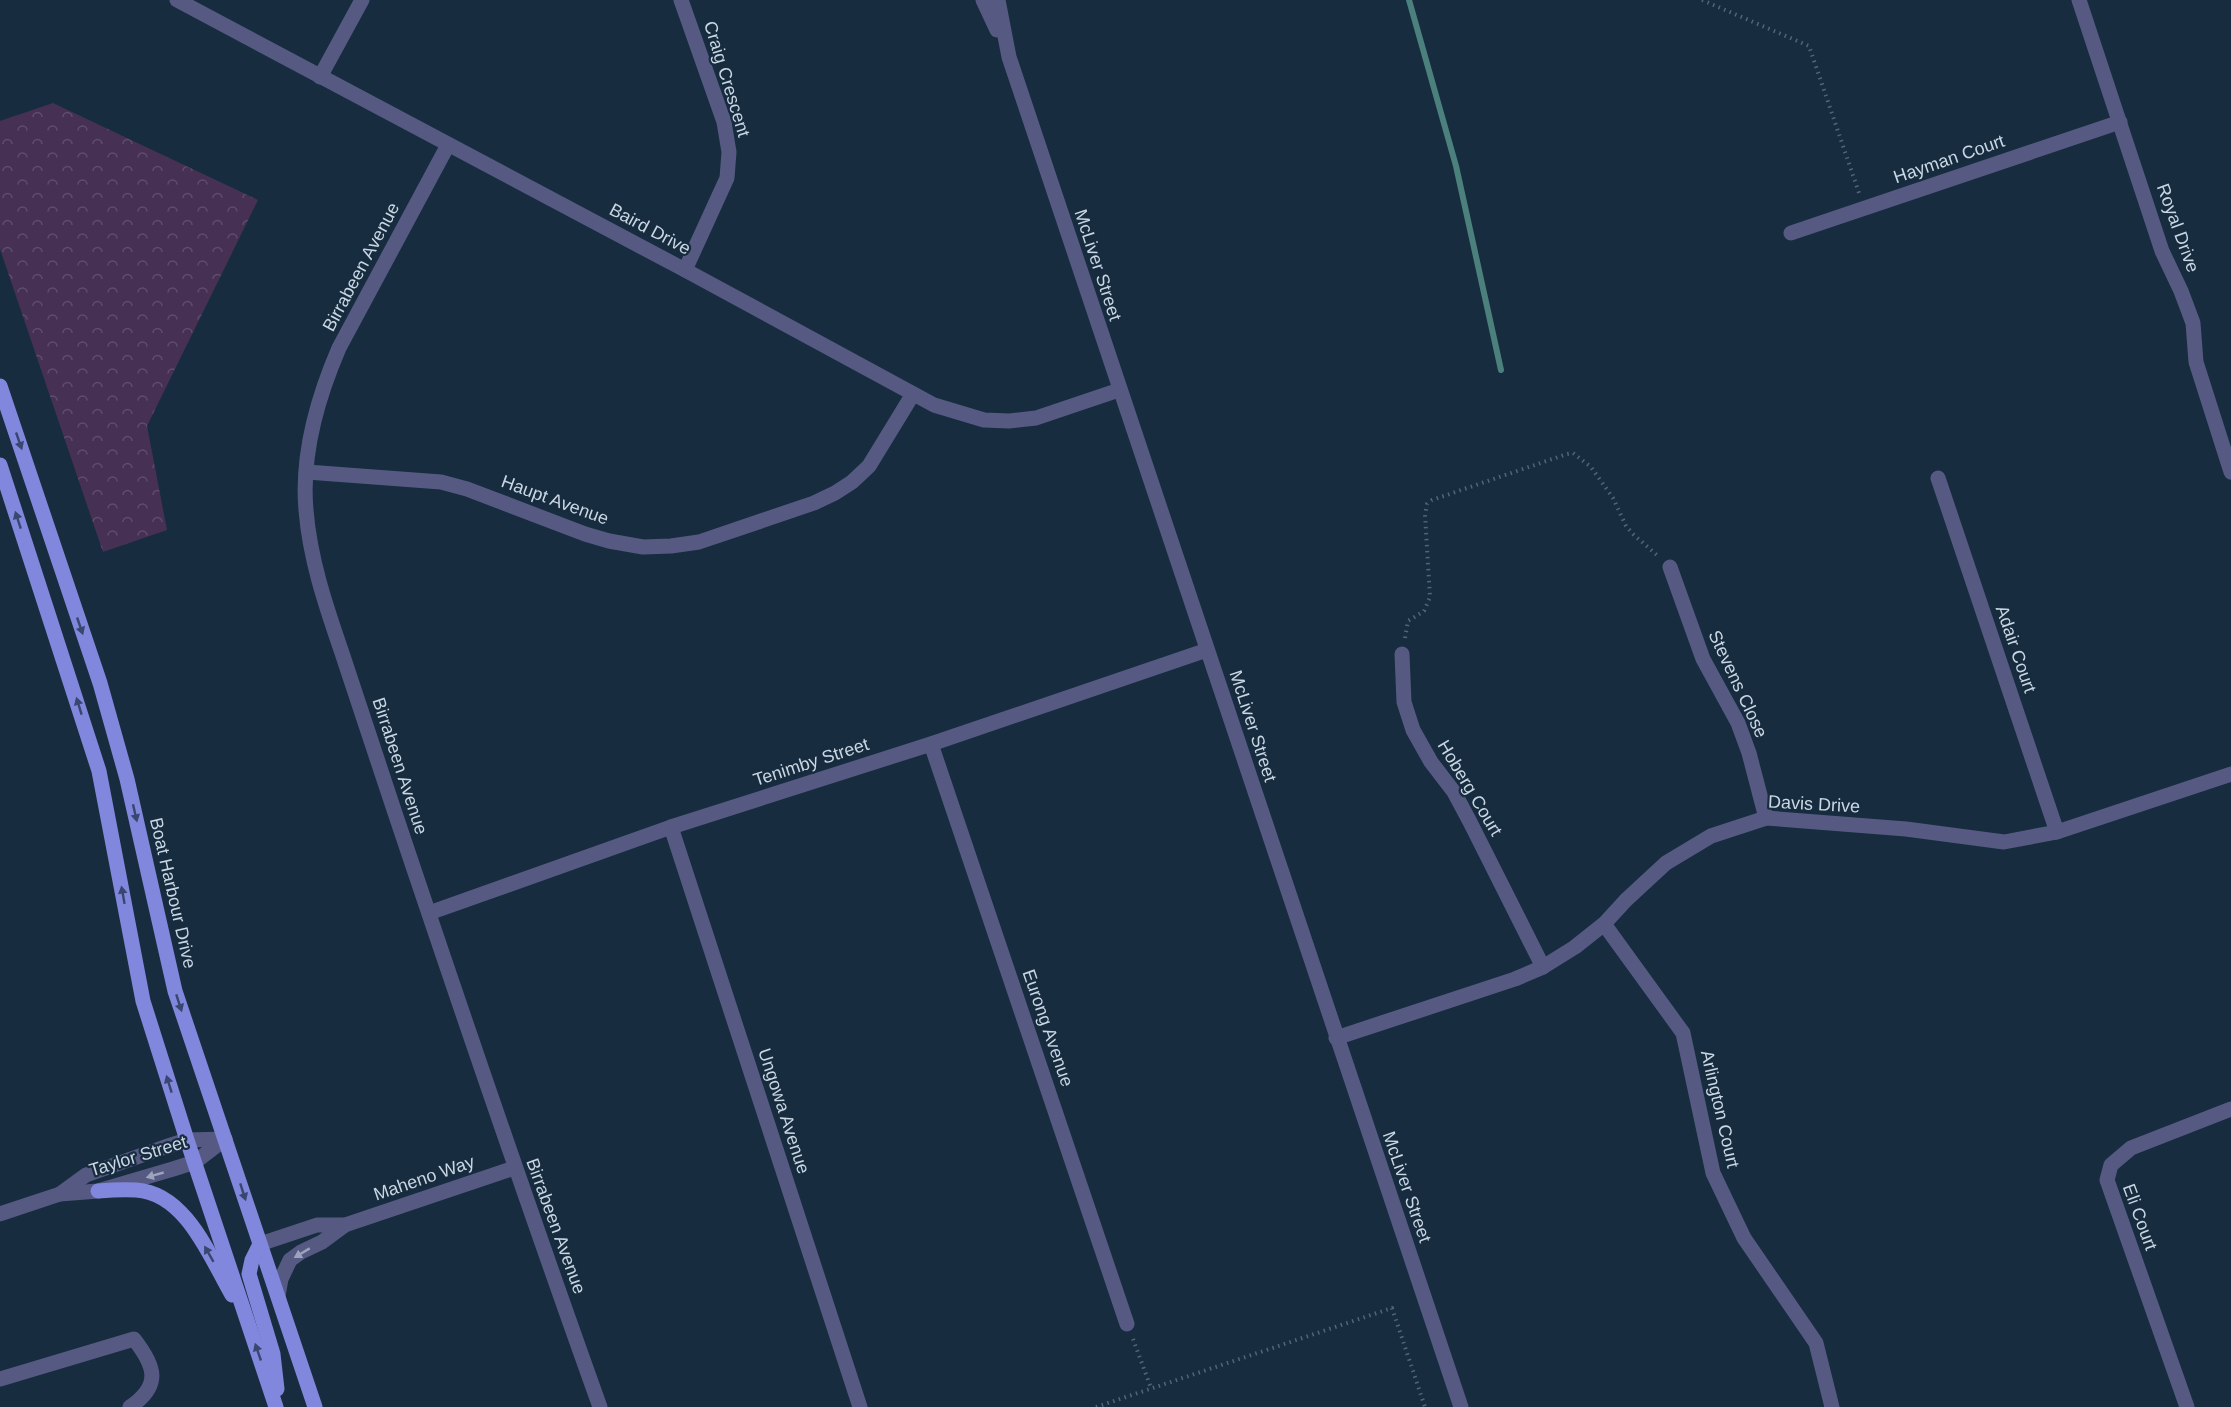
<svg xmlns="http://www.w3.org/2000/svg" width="2231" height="1407" font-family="Arial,sans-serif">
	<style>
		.park { fill: url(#park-crowns) }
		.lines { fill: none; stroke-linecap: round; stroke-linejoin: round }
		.stream { stroke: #4b807d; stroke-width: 6 }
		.path { stroke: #536576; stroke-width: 4; stroke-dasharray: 1.5 4.5; stroke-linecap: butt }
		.minor { stroke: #565a83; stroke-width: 15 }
		.major { stroke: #8187dc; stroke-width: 15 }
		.oneway { fill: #37476e }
		.oneway2 { fill: #9ba4bd }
		.labels { text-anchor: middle; stroke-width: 4.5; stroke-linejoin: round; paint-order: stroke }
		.street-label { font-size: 18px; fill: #c9d6e3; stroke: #172c3f }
	</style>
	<defs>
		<pattern id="park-crowns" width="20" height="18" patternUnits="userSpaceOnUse" patternTransform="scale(1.5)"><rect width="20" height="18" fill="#463054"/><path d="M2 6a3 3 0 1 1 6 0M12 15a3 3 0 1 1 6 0" fill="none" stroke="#5f4d6c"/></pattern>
	</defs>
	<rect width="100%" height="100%" fill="#172c3f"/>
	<!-- park -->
	<polygon class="park" points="53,103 258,200 147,426 167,530 103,552 0,249 0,121"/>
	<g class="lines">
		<!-- stream -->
		<polyline class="stream" points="1409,0 1456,166 1501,370"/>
		<!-- path -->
		<g class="path">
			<polyline points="1702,0 1809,46 1859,193"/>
			<polyline points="1405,638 1408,621 1424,611 1430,597 1425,515 1427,504 1432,500 1567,454 1573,453 1591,467 1613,498 1626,526 1633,534 1659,557"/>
			<polyline points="1133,1339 1151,1388"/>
			<polyline points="1096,1407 1392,1308 1425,1407"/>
		</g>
		<!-- minor -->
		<g class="minor">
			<polyline points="177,0 685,270 934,405 984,420 1009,421 1036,418 1119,390"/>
			<polyline points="681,0 724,122 729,152 727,178 685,270"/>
			<polyline points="983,0 997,30"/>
			<polyline points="998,0 1009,57 1461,1407"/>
			<polyline points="2079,0 2162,251 2181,291 2193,323 2196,362 2231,472"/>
			<polyline points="320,77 362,0"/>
			<path d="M448 145 339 348C317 399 301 454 306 510 310 561 327 609 343 656 360 708 377 759 394 810 461 1010 529 1209 600 1407"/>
			<polyline points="1791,233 2120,122"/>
			<polyline points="307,472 441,482 467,489 585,534 609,541 643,547 671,546 699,542 814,503 835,493 852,482 869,466 913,394"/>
			<polyline points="1938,478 2057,832"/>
			<polyline points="1670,567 1703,659 1738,723 1749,753 1766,818"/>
			<polyline points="1402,654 1404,702 1413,730 1431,762 1454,792 1470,822 1543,967"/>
			<polyline points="931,744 1127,1324"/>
			<polyline points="671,827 860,1407"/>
			<polyline points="429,913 671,827 931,744 1207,650"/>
			<polyline points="1604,924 1683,1033 1713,1173 1744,1238 1816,1343 1832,1407"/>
			<polyline points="1336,1038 1515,979 1543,967 1575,947 1604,924 1626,900 1666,863 1711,836 1766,818 1906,829 2004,842 2057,832 2231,774"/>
			<polyline points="60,1194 86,1175 165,1147 187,1140 225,1139"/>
			<polyline points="0,1214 60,1194 98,1191 173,1169 195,1162 225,1139"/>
			<polyline points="260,1244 317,1225 345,1225"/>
			<polyline points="278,1296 281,1279 290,1260 301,1252 322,1242 345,1225 514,1168"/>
			<path d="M0 1379 134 1339C155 1366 162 1385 130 1407"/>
			<polyline points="2187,1407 2107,1180 2111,1165 2131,1148 2231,1109"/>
		</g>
		<!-- major -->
		<g class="major">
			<polyline points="0,386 100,683 127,779 175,991 315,1407"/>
			<polyline points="0,465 99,771 143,1001 187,1140 276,1407"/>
			<path d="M98 1191C110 1190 123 1189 136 1190 186 1193 210 1257 232 1295"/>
			<polyline points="260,1244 252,1260 249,1274 273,1354 277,1389"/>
		</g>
	</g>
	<!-- one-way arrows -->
	<defs><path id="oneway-solid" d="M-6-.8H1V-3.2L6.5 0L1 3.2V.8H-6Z" transform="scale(1.5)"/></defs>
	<g class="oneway">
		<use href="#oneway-solid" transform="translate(19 441) rotate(71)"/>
		<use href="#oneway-solid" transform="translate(18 520) rotate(-108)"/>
		<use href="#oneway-solid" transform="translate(80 626) rotate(71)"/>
		<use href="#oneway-solid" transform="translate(79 706) rotate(-107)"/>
		<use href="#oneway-solid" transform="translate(135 813) rotate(77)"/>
		<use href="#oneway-solid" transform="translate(123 895) rotate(-100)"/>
		<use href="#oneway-solid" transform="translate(179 1003) rotate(72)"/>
		<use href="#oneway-solid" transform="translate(169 1084) rotate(-107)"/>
		<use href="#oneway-solid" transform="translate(243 1192) rotate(72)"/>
		<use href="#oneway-solid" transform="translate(209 1254) rotate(-120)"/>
		<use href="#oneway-solid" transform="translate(258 1352) rotate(-109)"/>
	</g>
	<g class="oneway2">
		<use href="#oneway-solid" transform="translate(155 1175) rotate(164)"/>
		<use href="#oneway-solid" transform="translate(302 1253) rotate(149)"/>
	</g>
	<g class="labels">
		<!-- street labels -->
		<g class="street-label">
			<text transform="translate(727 79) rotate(73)" y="6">Craig Crescent</text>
			<text transform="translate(1949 159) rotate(-19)" y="6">Hayman Court</text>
			<text transform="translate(2178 228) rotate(70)" y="6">Royal Drive</text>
			<text transform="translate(650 229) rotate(28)" y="6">Baird Drive</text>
			<text transform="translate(1098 265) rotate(72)" y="6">McLiver Street</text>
			<text transform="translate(361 267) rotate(-62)" y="6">Birrabeen Avenue</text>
			<text transform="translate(555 500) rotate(20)" y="6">Haupt Avenue</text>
			<text transform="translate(2016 649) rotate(71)" y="6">Adair Court</text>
			<text transform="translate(1738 684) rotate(65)" y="6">Stevens Close</text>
			<text transform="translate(1253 726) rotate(72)" y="6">McLiver Street</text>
			<text transform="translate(811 762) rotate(-18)" y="6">Tenimby Street</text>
			<text transform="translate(400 766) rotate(72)" y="6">Birrabeen Avenue</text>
			<text transform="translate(1470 788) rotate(59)" y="6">Hoberg Court</text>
			<text transform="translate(1814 804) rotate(3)" y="6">Davis Drive</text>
			<text transform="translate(173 893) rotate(77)" y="6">Boat Harbour Drive</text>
			<text transform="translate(1048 1028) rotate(71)" y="6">Eurong Avenue</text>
			<text transform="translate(1720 1109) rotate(77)" y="6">Arlington Court</text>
			<text transform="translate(784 1111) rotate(72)" y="6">Ungowa Avenue</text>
			<text transform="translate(138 1156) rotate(-17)" y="6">Taylor Street</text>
			<text transform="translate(424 1178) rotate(-19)" y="6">Maheno Way</text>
			<text transform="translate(1407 1187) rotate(71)" y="6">McLiver Street</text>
			<text transform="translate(2140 1217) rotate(70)" y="6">Eli Court</text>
			<text transform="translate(556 1226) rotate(70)" y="6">Birrabeen Avenue</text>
		</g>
	</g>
</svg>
